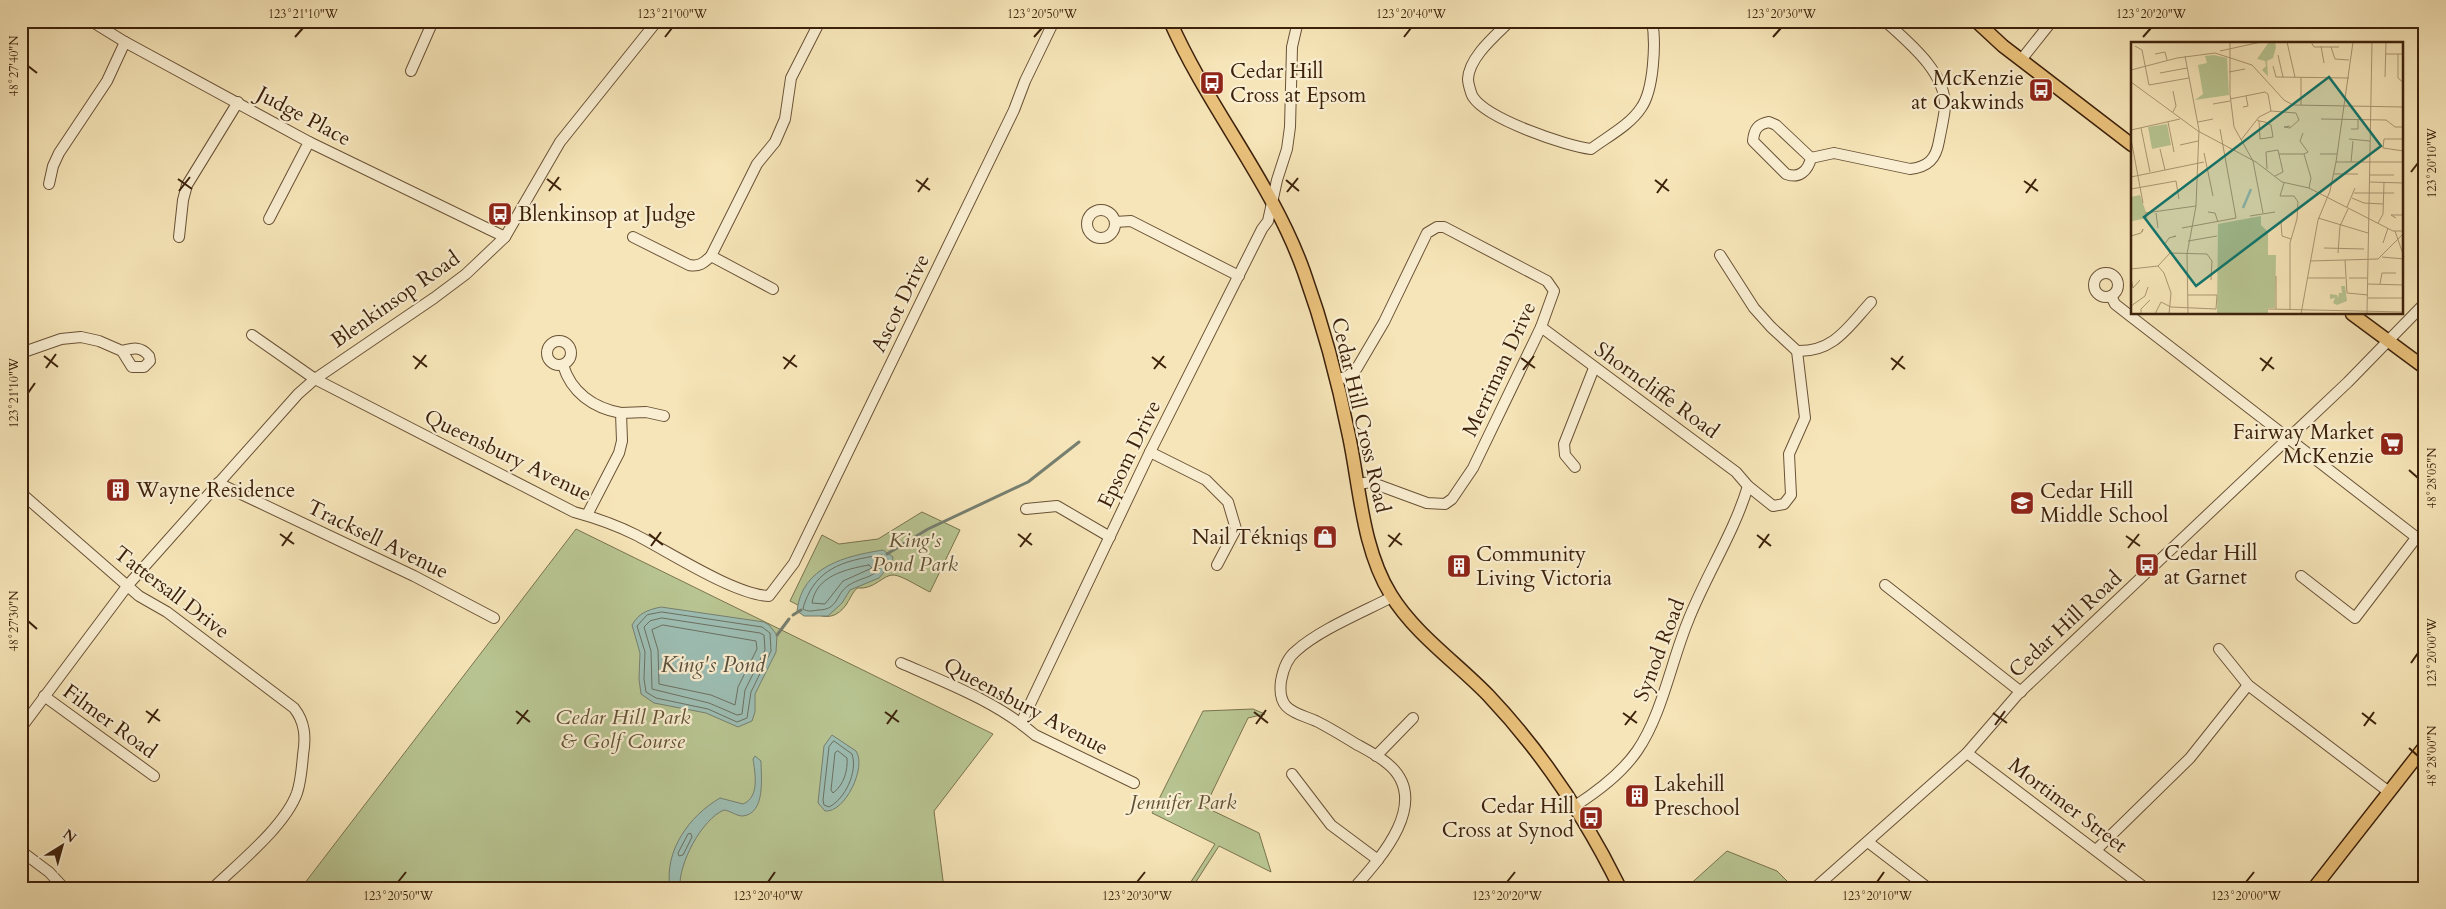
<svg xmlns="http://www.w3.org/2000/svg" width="2446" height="909" font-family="Cardo,serif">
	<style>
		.green { fill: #b8c592; stroke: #7a734e }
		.water { fill: #9dbeb4; stroke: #767f70 }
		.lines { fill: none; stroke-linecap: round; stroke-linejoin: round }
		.shore { stroke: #6c7060; stroke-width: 1 }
		.stream { stroke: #767f70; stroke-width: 3 }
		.minor-casing { stroke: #6a5236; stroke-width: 12 }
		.major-casing { stroke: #3c210b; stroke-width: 15 }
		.minor { stroke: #f9eed1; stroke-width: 10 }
		.major { stroke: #ebc27c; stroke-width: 12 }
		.ticks { fill: none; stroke: #3c210b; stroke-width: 2 }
		.labels { text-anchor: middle; stroke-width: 4.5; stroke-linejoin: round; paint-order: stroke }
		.poi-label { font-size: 21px; fill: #3c210b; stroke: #f9eed1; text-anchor: start }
		.street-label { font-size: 21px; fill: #3c210b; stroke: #f9eed1 }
		.park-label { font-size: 21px; font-style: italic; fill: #615234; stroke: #f9eed1 }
		.water-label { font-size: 22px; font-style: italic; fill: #59503e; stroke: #f9eed1 }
		.inset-river { fill: none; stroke: #9dbeb4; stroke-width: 2.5 }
		.inset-road { fill: none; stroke: #ac9773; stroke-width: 1 }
		.view { fill: #0f766e; fill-opacity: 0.15; stroke: #0f766e; stroke-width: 2.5 }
		.inset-edge { fill: none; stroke: #3c210b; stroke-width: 2.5 }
		.neatline { fill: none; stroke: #3c210b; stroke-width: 2 }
		.ticks-label { font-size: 12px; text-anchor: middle; fill: #3c210b }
	</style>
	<rect width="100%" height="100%" fill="#f6e5b8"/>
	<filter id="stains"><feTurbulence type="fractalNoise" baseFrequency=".004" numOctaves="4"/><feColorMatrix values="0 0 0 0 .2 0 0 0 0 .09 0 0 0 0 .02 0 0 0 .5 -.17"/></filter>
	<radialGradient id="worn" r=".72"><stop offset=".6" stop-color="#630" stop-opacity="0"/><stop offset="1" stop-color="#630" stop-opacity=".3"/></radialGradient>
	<!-- green -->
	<g class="green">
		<path d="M922 512 960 530 930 592C921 588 903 576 894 575 883 574 875 590 857 588 852 593 850 599 846 605 829 628 811 611 790 601L822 535 839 544 878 539Z"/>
		<polygon points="576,529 993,734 934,811 944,888 301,888"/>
		<polygon points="1253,709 1265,714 1248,718 1205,807 1259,833 1271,872 1219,846 1192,888 1187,888 1215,844 1152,813 1203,711"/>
		<polygon points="1727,851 1777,871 1793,887 1686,888"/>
	</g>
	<!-- water -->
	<g class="water">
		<path d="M883 550 893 557 892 563 879 578 850 590 842 603 828 616H804L797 611C802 566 846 556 883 550Z"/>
		<path d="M661 607 764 622 769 625 777 635 776 652 755 694V712L752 721 738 727 706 713 654 703 641 694 639 679 640 653 632 625C639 613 647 610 661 607Z"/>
		<path d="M832 735 856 751C867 767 845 813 825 811L818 803 824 746Z"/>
		<path d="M755 756 761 761C761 777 766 813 743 816 736 816 731 811 724 810 702 819 678 864 680 888H670C664 851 689 816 720 798L743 804C760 797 755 773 753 759Z"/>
	</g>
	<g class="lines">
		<!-- shore -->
		<g class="shore">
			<path d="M882 555 887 560C871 581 868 574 849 585 835 594 839 610 818 610 812 611 808 612 803 609 804 603 807 597 810 591 825 564 854 559 882 555Z"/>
			<path d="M869 565 872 568 843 581 825 604 812 603C816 576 846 569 869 565Z"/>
			<polygon points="662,612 762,627 770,633 771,651 751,692 747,718 737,722 708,709 656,698 646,692 644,679 645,652 637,626 647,615"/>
			<polygon points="662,618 760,633 764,635 765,650 745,690 742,714 737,715 709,703 652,689 651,651 644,627 650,621"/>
			<polygon points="663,625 756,641 757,649 738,687 735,705 711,695 659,684 658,650 652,630"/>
			<path d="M834 741 852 754C858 772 845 799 829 807L824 805 823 800 829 747Z"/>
			<path d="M838 751 847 758C848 770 844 785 833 793L831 790 835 753Z"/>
			<polygon points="691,834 692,837 683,855 679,856 678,853 688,834"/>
		</g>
		<!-- stream -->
		<g class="stream">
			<polyline points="887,554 928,529 1028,482 1079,442"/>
			<polyline points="793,615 801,610"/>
			<polyline points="777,635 789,619"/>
		</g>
		<defs>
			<g id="minor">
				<polyline points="91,21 125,42 309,142 505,237"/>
				<path d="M1510 21C1496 35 1469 57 1468 79 1468 83 1471 94 1473 97 1487 119 1566 146 1591 149 1607 137 1630 125 1641 108 1654 90 1656 42 1652 21"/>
				<polyline points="2021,60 2052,21"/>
				<polyline points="411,71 433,21"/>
				<path d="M1769 122 1776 125 1811 158C1808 171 1799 179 1786 174L1753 141C1754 129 1758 124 1769 122Z"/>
				<path d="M1811 158 1834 153 1910 169C1928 167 1936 159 1939 141 1941 130 1944 118 1945 107 1946 72 1908 42 1885 21"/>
				<polyline points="49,184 53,166 59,153 107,81 125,42"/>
				<circle cx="1101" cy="224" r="14"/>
				<polyline points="269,219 309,142"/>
				<polyline points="1115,222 1131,221 1239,276"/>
				<polyline points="179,237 183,200 187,185 238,102"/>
				<path d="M633 237 689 265C699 267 704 263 711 256L757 164 775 142 785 119 791 78 820 21"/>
				<polyline points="1720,255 1754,308 1771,327 1797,351"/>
				<polyline points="711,256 773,289"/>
				<circle cx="2106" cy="285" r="12"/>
				<polyline points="2111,296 2115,304 2129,315 2425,544"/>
				<path d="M1541 327 1736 472 1748 486 1773 506 1784 504 1791 495 1789 454 1805 418 1797 351C1834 352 1848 327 1871 302"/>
				<path d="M252 335 315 379 574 512C596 518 616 525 636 535 669 552 735 595 769 596L794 563 1014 110 1025 81 1054 21"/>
				<circle cx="559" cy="353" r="12"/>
				<path d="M21 353 61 339 81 337 99 341 122 351 132 367H144L150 361 149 356C141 346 133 348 122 351"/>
				<path d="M563 365C571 392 593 408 621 413L622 441 619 453 587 515"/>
				<polyline points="1336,380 1348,376 1357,368 1384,322 1427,233 1437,227 1444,227 1547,281 1554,291 1541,327 1473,468 1452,499 1445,504 1427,503 1370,482 1359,484"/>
				<polyline points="621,413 646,412 664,416"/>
				<polyline points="1150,452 1206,480 1228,502 1236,529 1217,565"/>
				<polyline points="1575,467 1565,455 1564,444 1594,368"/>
				<polyline points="218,483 414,576 494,618"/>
				<path d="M21 493 139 596 167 612 294 708C305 722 306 737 303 755 302 767 301 781 297 793 285 826 239 863 213 888"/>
				<polyline points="1026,509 1057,506 1110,537"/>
				<polyline points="2301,576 2355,618 2416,538"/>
				<polyline points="1885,585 2021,692"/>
				<polyline points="2219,649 2248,685 2389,792"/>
				<path d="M901 663C947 683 997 702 1035 735L1134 783"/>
				<polyline points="44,696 154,776"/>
				<polyline points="1021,723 1150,452 1262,229 1268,221 1277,180 1287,149 1290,127 1292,47 1298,21"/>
				<polyline points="21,728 128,585 298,394 315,379 434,298 466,274 505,237 560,142 657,21"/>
				<polyline points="1967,753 2145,888"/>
				<polyline points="1376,756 1413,718"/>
				<polyline points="1292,774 1331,825 1378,860"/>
				<path d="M1575 806C1598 791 1621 774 1637 751 1662 715 1671 662 1688 621 1706 575 1734 533 1748 486"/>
				<polyline points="1868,842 1928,888"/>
				<polyline points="2096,850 2190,758 2248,685"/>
				<polyline points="21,851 49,872 64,888"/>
				<path d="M1354 888C1381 858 1432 801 1388 764 1379 756 1367 750 1356 744 1343 736 1330 728 1316 721 1295 712 1277 711 1281 681 1283 670 1287 658 1296 651 1319 630 1363 612 1392 597"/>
				<polyline points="1815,888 1967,753 2018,694 2348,382 2425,303"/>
			</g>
			<g id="major">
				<path d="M1170 21C1208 108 1272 182 1304 272 1323 325 1338 381 1349 436 1360 488 1362 548 1391 595 1415 634 1456 662 1488 695 1542 752 1585 817 1620 888"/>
				<polyline points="1976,21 2003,46 2132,145"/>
				<polyline points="2352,314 2425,368"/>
				<polyline points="2314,888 2425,746"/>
			</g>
		</defs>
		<!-- minor casing -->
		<use href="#minor" class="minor-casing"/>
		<!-- major casing -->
		<use href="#major" class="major-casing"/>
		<!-- minor -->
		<use href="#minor" class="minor"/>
		<!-- major -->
		<use href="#major" class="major"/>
	</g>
	<!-- ticks -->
	<path class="ticks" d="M295 37 303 28M665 37 672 28M1034 37 1042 28M1404 37 1411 28M1773 37 1781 28M2143 37 2151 28M28 66 37 73M2411 172 2418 163M178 179 192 189M547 179 561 190M916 180 930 190M1286 180 1299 191M1655 180 1669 191M2024 181 2038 191M179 191 190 177M549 191 559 177M918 192 928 178M1287 192 1298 178M1657 193 1667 179M2026 193 2036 179M44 356 58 367M413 356 427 367M783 357 797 367M1152 357 1166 368M1521 358 1535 368M1891 358 1905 369M2260 358 2274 369M46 368 56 354M415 369 426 355M784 369 795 355M1154 369 1164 356M1523 370 1534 356M1892 370 1903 356M2262 371 2272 357M28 393 35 383M2409 470 2418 478M280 534 294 544M649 534 663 545M1018 534 1032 545M1388 535 1402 545M1757 535 1771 546M2126 536 2140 546M282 546 292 532M651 546 661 532M1020 547 1031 533M1389 547 1400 533M1759 548 1769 534M2128 548 2139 534M28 621 37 629M2411 663 2418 653M146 711 160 721M516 711 530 722M885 712 899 722M1254 712 1268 723M1623 713 1637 723M1993 713 2007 723M2362 713 2376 724M148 723 158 709M517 724 528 710M887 724 897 710M1256 724 1266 710M1625 725 1636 711M1995 725 2005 711M2364 726 2374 712M2409 748 2418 756M398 882 406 872M768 882 775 872M1137 882 1145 872M1507 882 1515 872M1877 882 1884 872M2246 882 2254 872"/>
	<!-- icons -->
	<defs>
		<symbol id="bus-square" viewBox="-11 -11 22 22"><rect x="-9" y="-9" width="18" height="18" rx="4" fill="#8f2418" stroke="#f9eed1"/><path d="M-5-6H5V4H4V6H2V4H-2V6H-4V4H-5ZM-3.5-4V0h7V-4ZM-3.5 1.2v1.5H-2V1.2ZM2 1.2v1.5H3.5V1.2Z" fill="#fff"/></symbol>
		<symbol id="supermarket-square" viewBox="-11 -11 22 22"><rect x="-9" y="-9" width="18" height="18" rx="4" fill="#8f2418" stroke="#f9eed1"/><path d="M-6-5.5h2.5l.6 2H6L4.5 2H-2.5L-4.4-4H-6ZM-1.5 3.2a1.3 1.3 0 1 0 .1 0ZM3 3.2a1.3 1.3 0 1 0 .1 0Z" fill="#fff"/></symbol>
		<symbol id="building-square" viewBox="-11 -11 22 22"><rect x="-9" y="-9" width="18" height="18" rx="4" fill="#8f2418" stroke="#f9eed1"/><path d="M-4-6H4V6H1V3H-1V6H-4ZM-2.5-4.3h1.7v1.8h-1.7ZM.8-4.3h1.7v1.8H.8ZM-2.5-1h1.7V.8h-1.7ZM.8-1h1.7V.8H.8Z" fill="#fff"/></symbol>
		<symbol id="school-square" viewBox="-11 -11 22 22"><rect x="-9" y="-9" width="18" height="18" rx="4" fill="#8f2418" stroke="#f9eed1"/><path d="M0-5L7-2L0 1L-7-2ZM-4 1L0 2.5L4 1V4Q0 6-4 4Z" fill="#fff"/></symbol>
		<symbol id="shop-square" viewBox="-11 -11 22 22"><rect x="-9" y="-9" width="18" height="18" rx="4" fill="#8f2418" stroke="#f9eed1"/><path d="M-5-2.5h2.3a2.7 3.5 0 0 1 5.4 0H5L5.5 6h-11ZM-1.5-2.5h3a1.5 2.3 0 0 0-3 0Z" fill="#fff"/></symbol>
	</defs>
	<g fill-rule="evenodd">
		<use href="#bus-square" x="1198" y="69" width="28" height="28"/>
		<use href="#bus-square" x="2027" y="76" width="28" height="28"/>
		<use href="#bus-square" x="486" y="200" width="28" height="28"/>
		<use href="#supermarket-square" x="2378" y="430" width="28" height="28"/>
		<use href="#building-square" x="104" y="476" width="28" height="28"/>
		<use href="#school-square" x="2008" y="489" width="28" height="28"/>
		<use href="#shop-square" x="1311" y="523" width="28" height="28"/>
		<use href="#bus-square" x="2133" y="551" width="28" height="28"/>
		<use href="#building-square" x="1445" y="552" width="28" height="28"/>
		<use href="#building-square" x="1623" y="782" width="28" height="28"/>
		<use href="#bus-square" x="1577" y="804" width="28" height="28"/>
	</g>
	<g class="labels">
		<!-- poi labels -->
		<g class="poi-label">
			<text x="1230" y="78">Cedar Hill<tspan x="1230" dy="24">Cross at Epsom</tspan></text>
			<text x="2024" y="85" text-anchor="end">McKenzie<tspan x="2024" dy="24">at Oakwinds</tspan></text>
			<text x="518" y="221">Blenkinsop at Judge</text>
			<text x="2374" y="439" text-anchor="end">Fairway Market<tspan x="2374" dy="24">McKenzie</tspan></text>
			<text x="136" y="497">Wayne Residence</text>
			<text x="2040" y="498">Cedar Hill<tspan x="2040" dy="24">Middle School</tspan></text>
			<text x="1308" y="544" text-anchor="end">Nail Tékniqs</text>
			<text x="2164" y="560">Cedar Hill<tspan x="2164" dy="24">at Garnet</tspan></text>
			<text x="1476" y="561">Community<tspan x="1476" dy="24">Living Victoria</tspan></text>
			<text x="1654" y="791">Lakehill<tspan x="1654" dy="24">Preschool</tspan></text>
			<text x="1574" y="813" text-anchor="end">Cedar Hill<tspan x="1574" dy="24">Cross at Synod</tspan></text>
		</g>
		<!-- street labels -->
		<g class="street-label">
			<text transform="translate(304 116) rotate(28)" y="7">Judge Place</text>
			<text transform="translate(395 299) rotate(-35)" y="7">Blenkinsop Road</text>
			<text transform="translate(900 303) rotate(-64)" y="7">Ascot Drive</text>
			<text transform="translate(1499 369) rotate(-65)" y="7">Merriman Drive</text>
			<text transform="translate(1657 390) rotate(36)" y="7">Shorncliffe Road</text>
			<text transform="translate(1361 415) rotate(77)" y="7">Cedar Hill Cross Road</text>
			<text transform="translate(1129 454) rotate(-64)" y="7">Epsom Drive</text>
			<text transform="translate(508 455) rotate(26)" y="7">Queensbury Avenue</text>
			<text transform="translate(378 539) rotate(26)" y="7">Tracksell Avenue</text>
			<text transform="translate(172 592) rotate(37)" y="7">Tattersall Drive</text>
			<text transform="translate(2065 624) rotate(-43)" y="7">Cedar Hill Road</text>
			<text transform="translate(1659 650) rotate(-69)" y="7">Synod Road</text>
			<text transform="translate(1026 706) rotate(28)" y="7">Queensbury Avenue</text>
			<text transform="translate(110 721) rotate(36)" y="7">Filmer Road</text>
			<text transform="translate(2068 805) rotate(37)" y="7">Mortimer Street</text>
		</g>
		<!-- park labels -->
		<g class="park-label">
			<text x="915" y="547">King's<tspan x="915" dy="24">Pond Park</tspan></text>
			<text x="623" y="724">Cedar Hill Park<tspan x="623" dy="24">&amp; Golf Course</tspan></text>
			<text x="1183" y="809">Jennifer Park</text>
		</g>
		<!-- water labels -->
		<g class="water-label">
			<text x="713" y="672">King's Pond</text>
		</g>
	</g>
	<!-- overview -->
	<g transform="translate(2131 42)">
		<rect width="272" height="272" fill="#f6e5b8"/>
		<path d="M138 0H144L145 5 142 16 136 19 137 34 131 28 135 24 134 19 126 17ZM83 13 96 16 98 53 64 58 72 52 67 23 76 21 74 14ZM36 82 40 103 21 107 17 85ZM9 153 17 176 1 179 0 155ZM130 174V183L137 190V213H145L144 266H137V272H86L87 182ZM210 244H214L216 259 206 263 202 261 204 256 199 257V252L206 253 207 256 208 251H211Z" fill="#b8c592"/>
		<path class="inset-river" d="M112 166 120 147"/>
		<path class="inset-road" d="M99 0V52L103 85 122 119 132 171M156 0 164 35M180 0 183 5H208M4 4 11 8 18 43 58 36M190 4 193 21M200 5 204 17 218 18M89 9 130 0M24 12 34 10 36 18M255 12H273M267 12V36L273 41M147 13 152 35M54 14 68 88 65 164 56 212 57 272M142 24 145 35 218 36M0 28 46 16 84 11 121 23 153 58 162 63 273 65M98 30 114 27M29 31 56 26M254 35 255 0M0 40 67 89 125 120 151 140 178 146 262 189H273M99 57 134 50 137 52 140 69 128 75 110 98M82 62 99 59M170 63V35M112 65 117 64 115 54M140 69 165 71 168 78 159 86 153 85 159 84M42 70 45 64 42 49M190 77 255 78 264 85H273M126 78 128 79 134 80 140 83 142 95 129 97 128 79M37 80 43 110M67 80 82 77M10 86 19 130M220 87H227V78M0 88 49 77M172 91 169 99 177 110 173 112M0 97 12 161M218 97 239 99M273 97H253L252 106 273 109M49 103 67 99M29 107 34 128M73 111 82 154M148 112H173M173 112 180 136 178 146M189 112H206M205 120H273M220 120 222 99M136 127 135 110 147 108 152 130 144 134M203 132H227M239 133H263M0 135 73 120M239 140 273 141M153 141 149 154H163L167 160 166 177 159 201V267M0 147 45 139 48 157M223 151H263M221 156 233 161 252 162M216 165 224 146M77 170 84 171 87 180M14 171 65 164M25 171 27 186M119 174 144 170M153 176 150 180 151 194 160 197M187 176 237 191M265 176 260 173H273M247 181 252 172 253 140M51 186 105 176 89 87M264 189 273 215M25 191 39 211M0 194 10 191 12 187 11 190M57 199 86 194M252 201 257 186M33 203 38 196 45 194 42 195M193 206 233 207M207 211 209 184 217 167M251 215 273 217M214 218 216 251 237 253M179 219 247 217 273 191M27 224 33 231 40 251 38 272M0 227 27 224 39 211 76 212 81 219 80 238M0 236 2 246 9 238M176 236H214M218 236H236M237 242 273 243M249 242 251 231H265M237 256H273M0 264 14 254 17 245M40 265 85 267 86 253H57M137 267 273 270M145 267V234M10 272V267L19 258M24 272 30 260 40 265M170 272 187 178 199 149 205 120 222 0M236 272 241 0"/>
		<path class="view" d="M198 35 250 104 65 244 13 175Z"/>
		<rect width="272" height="272" class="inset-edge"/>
	</g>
	<!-- margin -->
	<rect width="2446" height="909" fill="none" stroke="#f6e5b8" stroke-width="55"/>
	<!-- north arrow -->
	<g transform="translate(62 846) rotate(37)" stroke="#f9eed1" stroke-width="4" paint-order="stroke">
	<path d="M0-4L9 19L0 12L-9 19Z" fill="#3c210b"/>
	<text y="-8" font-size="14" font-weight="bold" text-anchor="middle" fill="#3c210b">N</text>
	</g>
	<rect x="28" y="28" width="2390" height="854" class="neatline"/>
	<g class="ticks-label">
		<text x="303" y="18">123°21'10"W</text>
		<text x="672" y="18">123°21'00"W</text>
		<text x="1042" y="18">123°20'50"W</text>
		<text x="1411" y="18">123°20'40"W</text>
		<text x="1781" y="18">123°20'30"W</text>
		<text x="2151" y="18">123°20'20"W</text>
		<text transform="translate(14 66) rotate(-90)" y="4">48°27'40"N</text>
		<text transform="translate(2432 163) rotate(-90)" y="4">123°20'10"W</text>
		<text transform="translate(14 393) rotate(-90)" y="4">123°21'10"W</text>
		<text transform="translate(2432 478) rotate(-90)" y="4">48°28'05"N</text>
		<text transform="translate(14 621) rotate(-90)" y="4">48°27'30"N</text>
		<text transform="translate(2432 653) rotate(-90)" y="4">123°20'00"W</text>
		<text transform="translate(2432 756) rotate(-90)" y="4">48°28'00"N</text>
		<text x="398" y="900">123°20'50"W</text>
		<text x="768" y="900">123°20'40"W</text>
		<text x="1137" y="900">123°20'30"W</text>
		<text x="1507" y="900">123°20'20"W</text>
		<text x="1877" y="900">123°20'10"W</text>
		<text x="2246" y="900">123°20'00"W</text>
	</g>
	<rect width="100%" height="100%" filter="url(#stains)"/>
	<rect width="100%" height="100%" fill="url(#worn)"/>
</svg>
